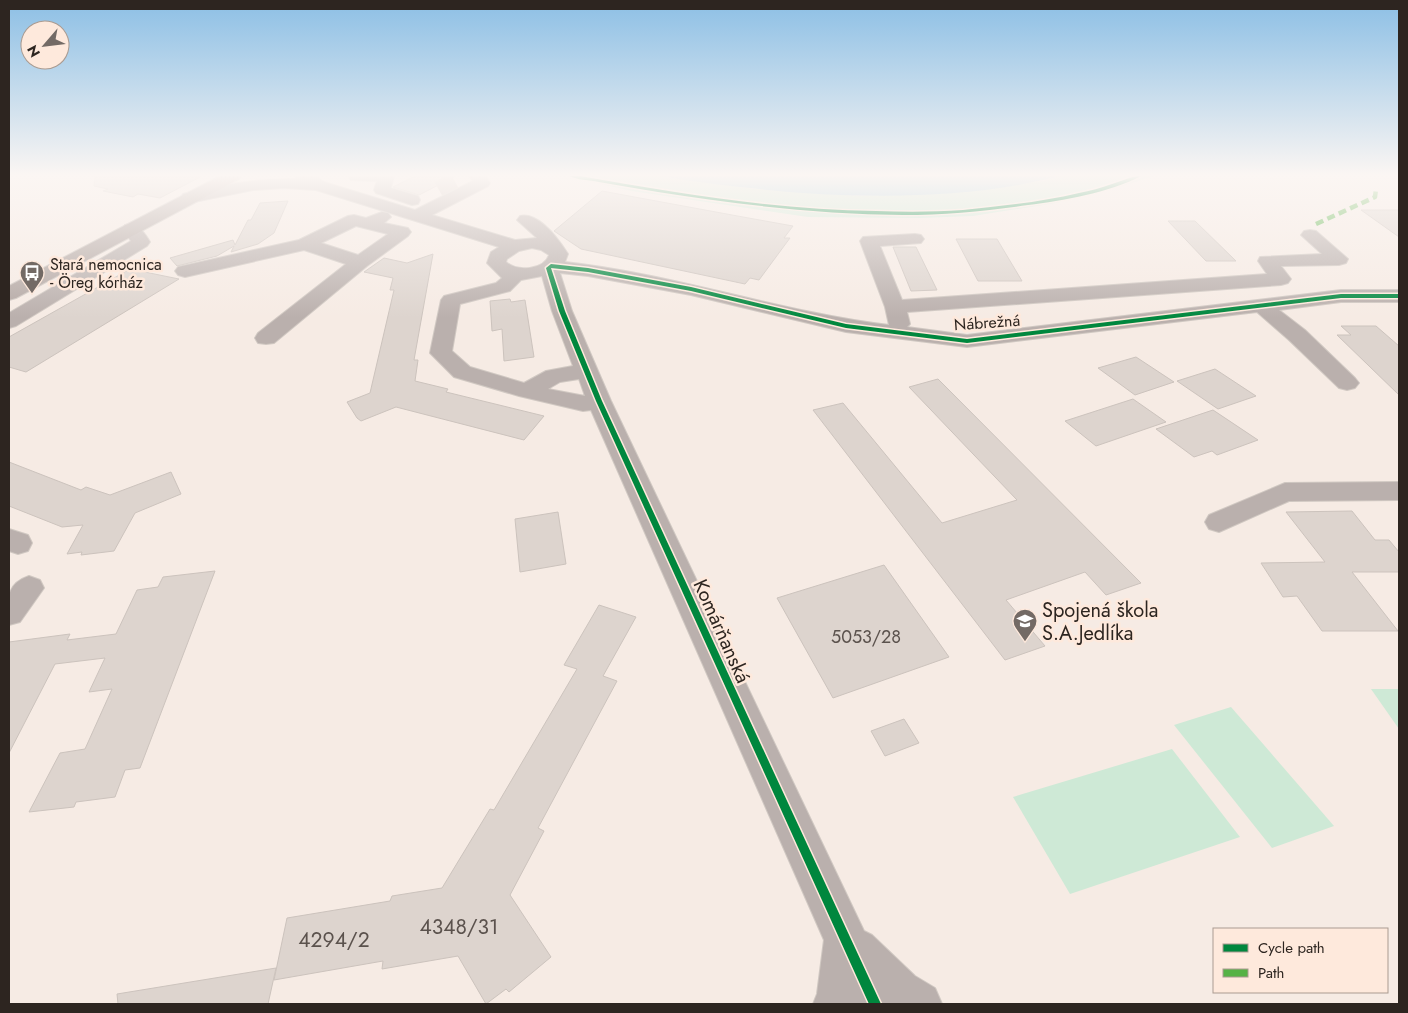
<svg xmlns="http://www.w3.org/2000/svg" width="1408" height="1013" font-family="Jost,sans-serif">
	<style>
		.green { fill: #cee9d6 }
		.water { fill: #a3d0e0 }
		.building { fill: #ddd4ce; stroke: #ccc3bd }
		.lines { fill: none; stroke-linecap: round; stroke-linejoin: round }
		.minor-tunnel { stroke: #cec3bd; stroke-width: 18; stroke-dasharray: 18 9; stroke-linecap: butt }
		.minor-casing { stroke: #d0c8c2; stroke-width: 2 }
		.major-casing { stroke: #d0c8c2; stroke-width: 2 }
		.minor { fill: #bab0ad; fill-rule: evenodd }
		.major { fill: #b3a7a3; fill-rule: evenodd }
		.quiet { stroke: #56b245; stroke-width: 4.5; stroke-dasharray: 8 4.5; stroke-linecap: butt }
		.cycleway-casing { stroke: #fee9dc; stroke-width: 3 }
		.cycleway { fill: #00873e; fill-rule: evenodd }
		.labels { text-anchor: middle; stroke-width: 5; stroke-linejoin: round; paint-order: stroke }
		.far-poi-label { font-size: 16px; fill: #2d2520; stroke: #fee9dc; text-anchor: start }
		.far-street-label { font-size: 16px; fill: #2d2520; stroke: #fee9dc }
		.number-label { font-size: 18px; fill: #5b524d }
		.poi-label { font-size: 20px; fill: #2d2520; stroke: #fee9dc; text-anchor: start }
		.street-label { font-size: 20px; fill: #2d2520; stroke: #fee9dc }
		.near-number-label { font-size: 21px; fill: #5b524d }
	</style>
	<rect width="100%" height="100%" fill="#f6ebe4"/>
	<!-- green -->
	<g class="green">
		<polygon points="566,176 659,176 755,189 859,196 951,193 1043,181 1060,176 1154,176 1112,189 1055,203 973,216 920,218 808,217 632,191"/>
		<polygon points="1371,689 1399,689 1399,729"/>
		<polygon points="1231,707 1334,826 1272,848 1174,725"/>
		<polygon points="1172,749 1240,837 1070,894 1013,797"/>
	</g>
	<!-- water -->
	<path class="water" d="M659 176H1060C936 208 785 196 659 176Z"/>
	<!-- building -->
	<g class="building">
		<polygon points="95,176 202,176 160,198 138,194 133,197 103,191 108,189 94,186"/>
		<polygon points="415,176 456,176 419,195 393,187"/>
		<polygon points="602,191 743,217 793,226 784,238 790,238 759,280 750,278 745,284 581,249 554,231"/>
		<polygon points="288,201 274,233 258,244 231,252 234,246 217,256 177,266 170,258 233,240 235,245 248,220 251,220 260,203"/>
		<polygon points="1361,210 1399,210 1399,237"/>
		<polygon points="1168,221 1195,221 1236,261 1206,261"/>
		<polygon points="956,239 997,239 1022,281 978,281"/>
		<polygon points="893,247 916,247 937,290 911,291"/>
		<polygon points="433,254 414,360 418,360 415,381 448,389 446,392 544,416 524,440 396,407 361,421 357,418 347,402 370,393 394,290 390,290 393,278 364,272 384,258 407,263"/>
		<polygon points="130,269 179,279 26,372 9,367 9,337"/>
		<polygon points="510,299 511,302 525,300 534,357 504,361 502,329 492,331 490,301"/>
		<polygon points="1341,326 1376,326 1399,346 1399,395 1337,335 1351,335"/>
		<polygon points="1136,357 1174,382 1135,395 1098,368"/>
		<polygon points="1215,369 1256,396 1218,409 1177,381"/>
		<polygon points="938,379 1141,583 1106,595 1085,572 1006,600 1045,646 1005,660 813,410 843,403 942,523 1017,500 909,387"/>
		<polygon points="1133,399 1166,422 1096,446 1065,421"/>
		<polygon points="1213,410 1258,440 1217,455 1212,451 1194,457 1156,429"/>
		<polygon points="9,462 81,490 86,487 110,495 171,472 181,494 135,513 114,551 81,555 82,552 67,554 83,525 62,527 9,506"/>
		<polygon points="1352,511 1375,540 1389,540 1399,552 1399,572 1352,572 1398,631 1322,631 1297,596 1283,597 1261,563 1325,562 1286,512"/>
		<polygon points="558,512 566,564 520,572 515,519"/>
		<polygon points="884,565 949,657 833,698 777,598"/>
		<polygon points="215,571 140,768 125,770 115,797 76,802 74,807 29,812 60,753 85,749 112,689 89,692 105,658 55,664 9,753 9,642 70,634 67,640 116,634 137,590 158,587 163,577"/>
		<polygon points="599,605 636,617 603,676 617,681 538,828 544,831 510,895 551,957 509,992 506,989 486,1004 458,956 382,969 383,961 274,980 287,918 390,901 392,896 442,888 490,809 494,810 577,669 564,665"/>
		<polygon points="904,719 919,743 885,756 871,731"/>
		<polygon points="276,968 268,1004 118,1004 117,994"/>
	</g>
	<g class="lines">
		<!-- minor-tunnel -->
		<polyline class="minor-tunnel" points="439,190 455,181"/>
		<defs>
			<g id="minor">
				<path d="M295 176H315L324 182 415 210 473 181 469 176H485L490 183 488 186 432 215 515 240 537 238 517 220 520 216C539 212 559 240 568 254L565 262C675 274 780 312 889 325L885 307 860 241 863 237 915 234 921 235 924 239 921 243 880 246 902 300 1267 274 1258 261 1260 257 1322 254 1301 235 1304 231 1310 230 1316 231 1348 259 1346 263 1339 265 1281 266 1291 279 1288 283 1281 285 907 312 910 324 907 327 967 335 1341 290H1399V302H1341L1279 310 1305 330 1355 378 1359 383 1355 388 1347 390 1339 388 1289 340 1257 312 967 347 846 332 691 295 588 276 560 273 572 311 611 401 864 931 872 935 915 976 935 988 942 1004H813L817 994 824 940 591 410 583 411 519 396 454 377 430 353 441 300 444 296 496 283 502 278 487 263 491 252 499 247 316 190 284 188 253 190 189 203 183 202 181 198 183 194C221 185 258 178 297 179ZM532 248 541 250 549 255C544 270 517 272 506 262L507 259 519 251ZM542 276 552 311 573 366 546 371 524 383 470 367 452 351 460 304 510 291 521 280ZM579 379 585 396 548 389 560 382Z"/>
				<polygon points="394,176 391,188 418,196 420,200 418,204 412,205 376,193 374,190 377,181 351,180 349,177"/>
				<path d="M382 212 388 213 391 217 384 223 408 228 411 232 408 236 367 266 274 343 266 344 258 343 255 338 258 333 346 264 304 250 185 277 178 275 175 271 178 267 299 240 348 216 354 215 366 218ZM356 226 388 234 358 255 321 243Z"/>
				<path d="M131 224C140 226 145 234 150 242L147 246 16 326 9 328V313L131 241 122 229 125 225Z"/>
				<polygon points="1399,482 1399,500 1289,501 1219,532 1209,529 1205,522 1209,515 1285,483"/>
				<polygon points="9,529 28,535 32,543 28,551 18,554 9,551"/>
				<path d="M29 576 40 580 44 588 20 622 9 625C9 603 3 585 29 576Z"/>
			</g>
			<polygon id="major" points="220,176 241,176 239,179 16,298 9,300 9,286"/>
		</defs>
		<!-- minor casing -->
		<use href="#minor" class="minor-casing"/>
		<!-- major casing -->
		<use href="#major" class="major-casing"/>
		<!-- minor -->
		<use href="#minor" class="minor"/>
		<!-- major -->
		<use href="#major" class="major"/>
		<!-- quiet -->
		<polyline class="quiet" points="1316,224 1375,197 1376,189"/>
		<defs>
			<g id="cycleway">
				<path d="M569 176H580C678 193 777 210 876 211 905 212 935 212 963 210 1002 206 1041 202 1079 193 1090 191 1101 188 1112 184 1122 181 1131 176 1141 176 1111 192 1062 201 1028 205 987 211 945 215 903 215 821 214 739 205 658 192 638 189 618 185 599 182 589 180 578 180 569 176Z"/>
				<polygon points="551,264 588,268 691,287 846,324 967,339 1341,294 1399,294 1399,298 1341,298 967,343 846,328 691,291 588,272 551,268 565,311 602,401 881,1004 869,1004 596,401 559,311 546,268"/>
			</g>
		</defs>
		<!-- cycleway casing -->
		<use href="#cycleway" class="cycleway-casing"/>
		<!-- cycleway -->
		<use href="#cycleway" class="cycleway"/>
	</g>
	<!-- sky -->
	<linearGradient id="sky" x2="0" y2="1"><stop stop-color="#8cbfe5"/><stop offset="0.55" stop-color="#fbf6f3"/><stop offset="1" stop-color="#fbf6f3" stop-opacity="0"/></linearGradient>
	<rect width="1408" height="318" fill="url(#sky)"/>
	<!-- icons -->
	<defs>
		<symbol id="bus-pin" viewBox="-11 -11 22 30"><path d="M0 17L-7.5 6A9.5 9.5 0 1 1 7.5 6Z" fill="#736a65" stroke="#fee9dc"/><path d="M-5-6H5V4H4V6H2V4H-2V6H-4V4H-5ZM-3.5-4V0h7V-4ZM-3.5 1.2v1.5H-2V1.2ZM2 1.2v1.5H3.5V1.2Z" fill="#fff"/></symbol>
		<symbol id="school-pin" viewBox="-11 -11 22 30"><path d="M0 17L-7.5 6A9.5 9.5 0 1 1 7.5 6Z" fill="#736a65" stroke="#fee9dc"/><path d="M0-5L7-2L0 1L-7-2ZM-4 1L0 2.5L4 1V4Q0 6-4 4Z" fill="#fff"/></symbol>
	</defs>
	<g fill-rule="evenodd">
		<use href="#bus-pin" x="18" y="259" width="28" height="38"/>
		<use href="#school-pin" x="1011" y="607" width="28" height="38"/>
	</g>
	<g class="labels">
		<!-- far-poi labels -->
		<g class="far-poi-label">
			<text x="50" y="270">Stará nemocnica<tspan x="50" dy="18">- Öreg kórház</tspan></text>
		</g>
		<!-- far-street labels -->
		<g class="far-street-label">
			<text transform="translate(987 322) rotate(-4)" y="6">Nábrežná</text>
		</g>
		<!-- number labels -->
		<g class="number-label">
			<text x="866" y="643">5053/28</text>
		</g>
		<!-- poi labels -->
		<g class="poi-label">
			<text x="1042" y="617">Spojená škola<tspan x="1042" dy="23">S.A.Jedlíka</tspan></text>
		</g>
		<!-- street labels -->
		<g class="street-label">
			<text transform="translate(722 631) rotate(66)" y="7">Komárňanská</text>
		</g>
		<!-- near-number labels -->
		<g class="near-number-label">
			<text x="459" y="934">4348/31</text>
			<text x="334" y="947">4294/2</text>
		</g>
	</g>
	<!-- border -->
	<rect width="1408" height="1013" fill="none" stroke="#2d2520" stroke-width="20"/>
	<!-- legend -->
	<rect x="1213" y="928" width="175" height="65" fill="#fee9dc" stroke="#aa9b91"/>
	<rect x="1223" y="944" width="25" height="8" fill="#00873e" stroke="#aa9b91"/>
	<text x="1258" y="953" font-size="15" fill="#2d2520">Cycle path</text>
	<rect x="1223" y="969" width="25" height="8" fill="#56b245" stroke="#aa9b91"/>
	<text x="1258" y="978" font-size="15" fill="#2d2520">Path</text>
	<!-- north arrow -->
	<g transform="translate(45 45) rotate(242)"><circle r="24" fill="#fee9dc" stroke="#aa9b91"/>
	<path d="M0-4L9 19L0 12L-9 19Z" fill="#736a65"/>
	<text y="-8" font-size="14" font-weight="bold" text-anchor="middle" fill="#2d2520">N</text>
	</g>
</svg>
